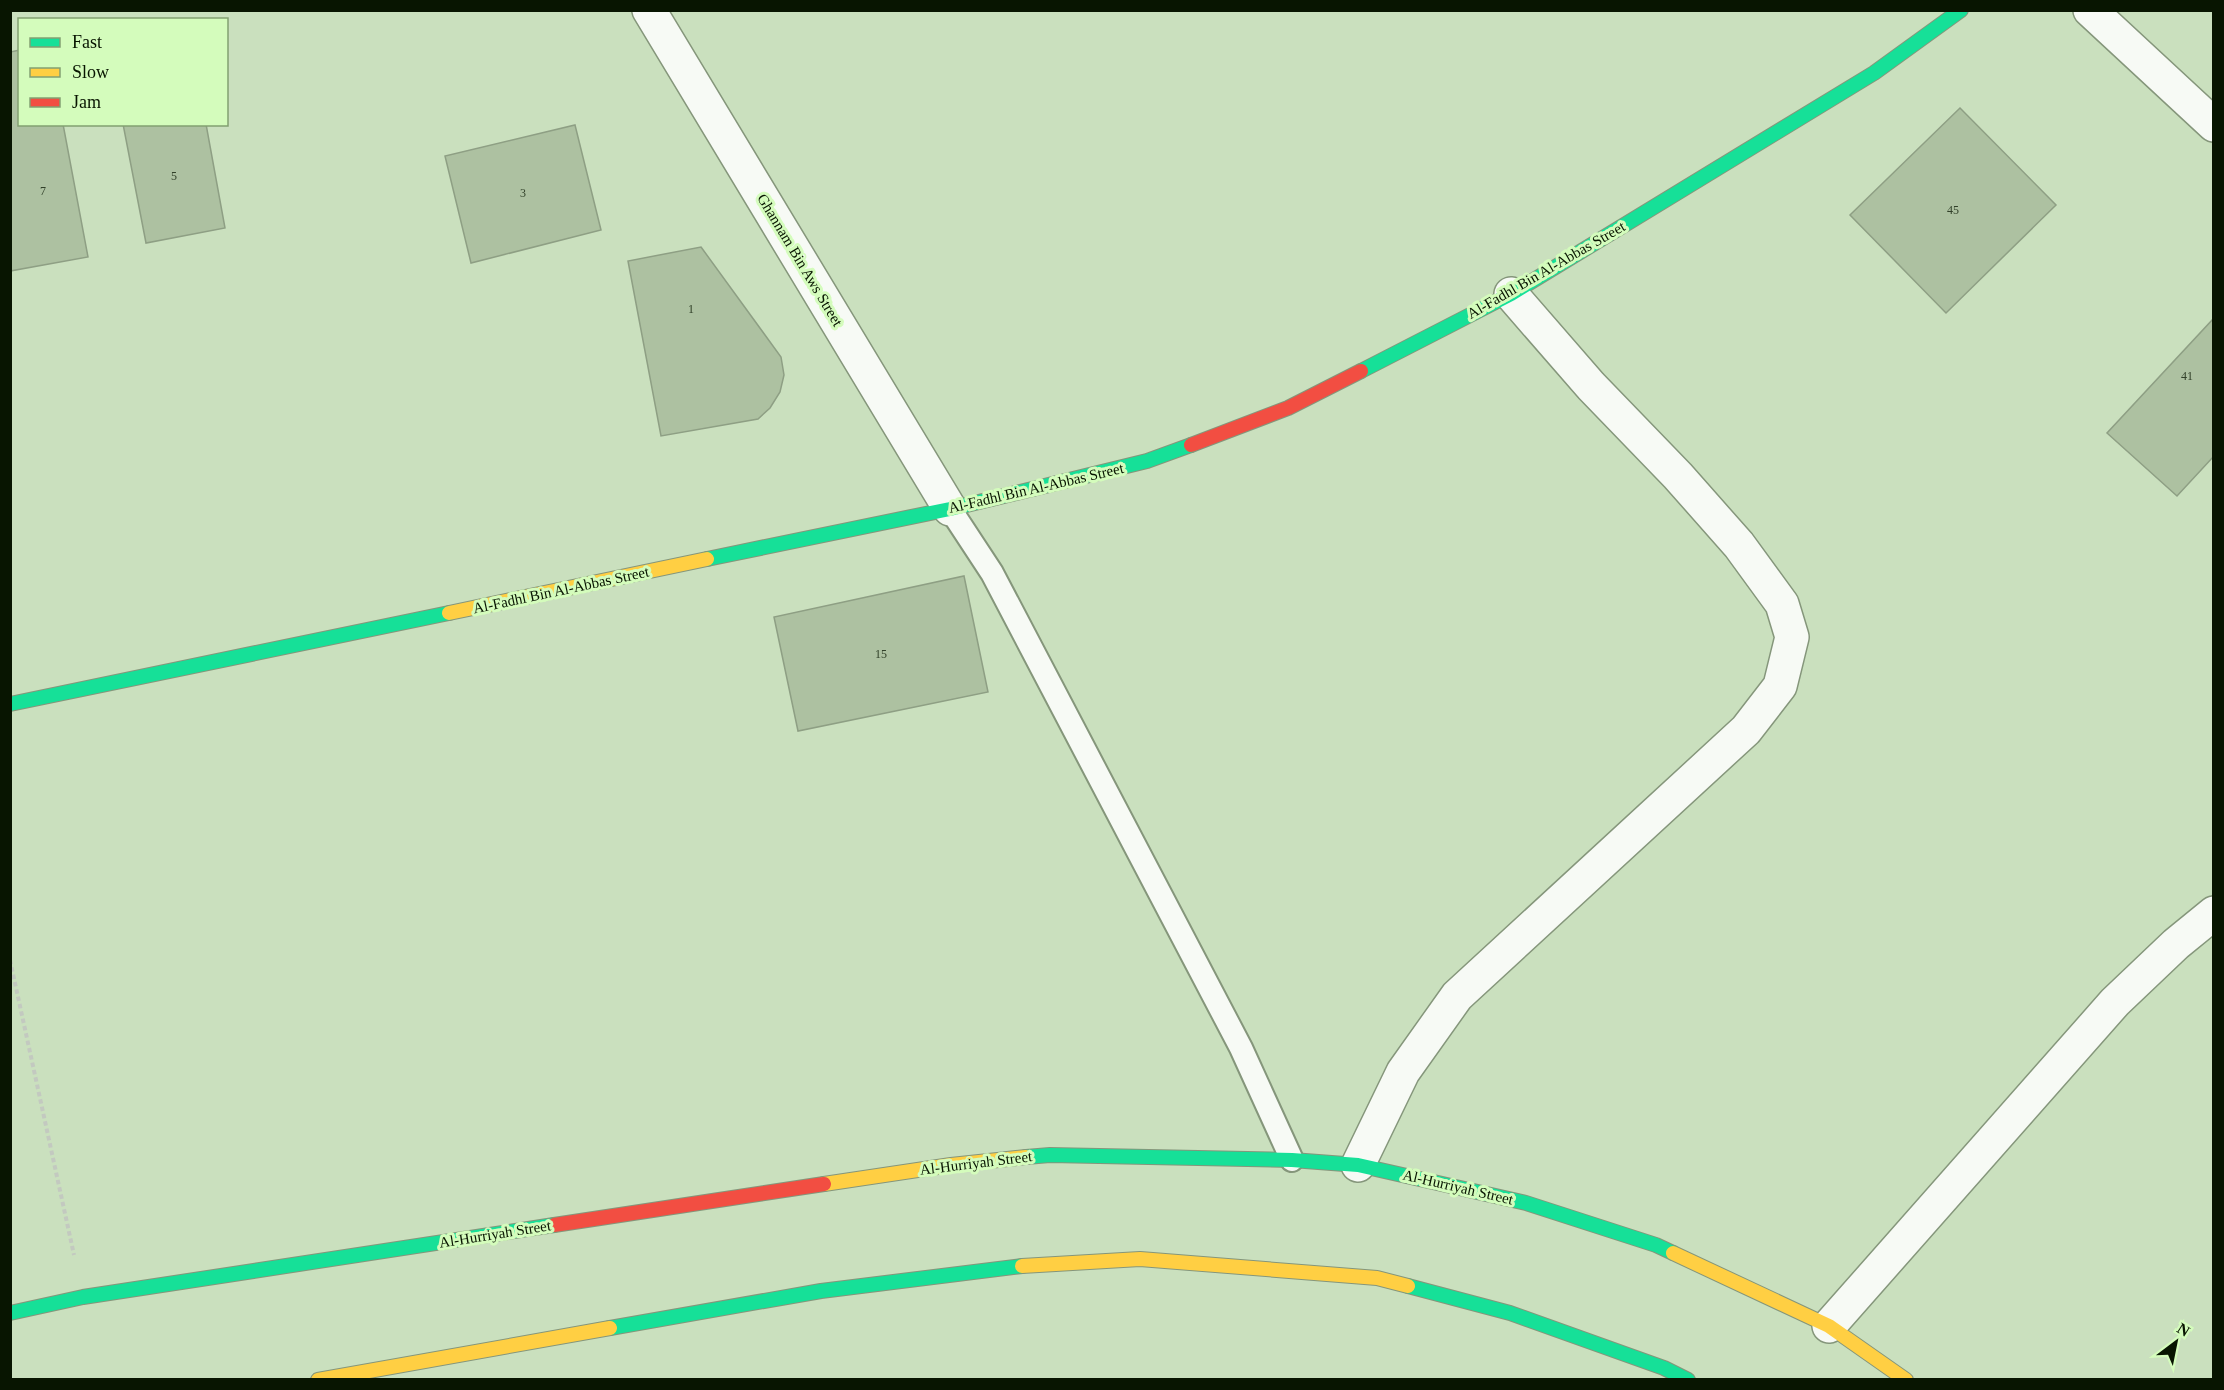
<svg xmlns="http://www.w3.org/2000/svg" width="2224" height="1390" font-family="'Times New Roman',serif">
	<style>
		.building { fill: #adc1a1; stroke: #8e9f84; stroke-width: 1.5 }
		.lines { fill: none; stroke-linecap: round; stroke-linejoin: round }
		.lane-casing { stroke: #85967b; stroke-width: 26 }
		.street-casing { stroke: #85967b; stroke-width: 36 }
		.fast-casing { stroke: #85967b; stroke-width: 16 }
		.slow-casing { stroke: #85967b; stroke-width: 16 }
		.jam-casing { stroke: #85967b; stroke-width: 16 }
		.path { stroke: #c3c9c0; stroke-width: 4; stroke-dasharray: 4.5 3; stroke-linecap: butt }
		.lane { stroke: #f7faf5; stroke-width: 22 }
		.street { stroke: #f7faf5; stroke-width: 33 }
		.fast { stroke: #16e098; stroke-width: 14 }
		.slow { stroke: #ffcf43; stroke-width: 14 }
		.jam { stroke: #f24e42; stroke-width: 14 }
		.labels { text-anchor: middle; stroke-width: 6; stroke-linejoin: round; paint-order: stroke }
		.number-label { font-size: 12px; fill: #314029 }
		.street-label { font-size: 15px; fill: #081501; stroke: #d4fcbc }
	</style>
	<rect width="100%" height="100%" fill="#cae0be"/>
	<!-- building -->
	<g class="building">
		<polygon points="20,50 20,124 63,124 88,257 10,271 10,52"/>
		<polygon points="1960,108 2056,205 1946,313 1850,215"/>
		<polygon points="123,124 206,124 225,228 146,243"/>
		<polygon points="575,125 601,230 471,263 445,156"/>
		<polygon points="701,247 781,357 784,375 780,392 770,408 758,419 661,436 628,261"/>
		<polygon points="2214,318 2214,456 2177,496 2107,433"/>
		<polygon points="964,576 988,692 798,731 774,617"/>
	</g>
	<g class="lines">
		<defs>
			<polyline id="lane" points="950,509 992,573 1241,1048 1292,1160"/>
			<g id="street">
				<polyline points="649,10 950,509"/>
				<polyline points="2090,10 2214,125"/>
				<polyline points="1358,1165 1403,1072 1457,996 1746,730 1780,686 1792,637 1782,604 1739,545 1678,476 1591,386 1511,294"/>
				<polyline points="1829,1326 2115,1002 2176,944 2214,913"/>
			</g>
			<g id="fast">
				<polyline points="1361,371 1511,294 1874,73 1961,10"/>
				<polyline points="707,559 950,509 1147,461 1191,445"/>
				<polyline points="10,704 449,613"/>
				<polyline points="1026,1157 1050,1155 1292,1160 1358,1165 1526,1203 1656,1245 1673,1253"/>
				<polyline points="1408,1286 1510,1313 1664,1368 1688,1380"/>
				<polyline points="10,1313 83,1297 554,1225"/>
				<polyline points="610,1328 821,1291 1022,1266"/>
			</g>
			<g id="slow">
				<polyline points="449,613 707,559"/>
				<polyline points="824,1184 951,1165 1026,1157"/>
				<polyline points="1673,1253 1829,1326 1906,1380"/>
				<polyline points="1022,1266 1140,1259 1377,1278 1408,1286"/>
				<polyline points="318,1380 610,1328"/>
			</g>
			<g id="jam">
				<polyline points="1191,445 1288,408 1361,371"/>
				<polyline points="554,1225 824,1184"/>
			</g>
		</defs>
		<!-- lane casing -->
		<use href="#lane" class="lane-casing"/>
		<!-- street casing -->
		<use href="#street" class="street-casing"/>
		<!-- fast casing -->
		<use href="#fast" class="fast-casing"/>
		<!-- slow casing -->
		<use href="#slow" class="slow-casing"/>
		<!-- jam casing -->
		<use href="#jam" class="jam-casing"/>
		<!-- path -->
		<polyline class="path" points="10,960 74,1255"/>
		<!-- lane -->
		<use href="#lane" class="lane"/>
		<!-- street -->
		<use href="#street" class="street"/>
		<!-- fast -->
		<use href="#fast" class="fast"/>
		<!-- slow -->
		<use href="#slow" class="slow"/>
		<!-- jam -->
		<use href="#jam" class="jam"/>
	</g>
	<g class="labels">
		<!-- number labels -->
		<g class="number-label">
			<text x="174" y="180">5</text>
			<text x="43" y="195">7</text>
			<text x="523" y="197">3</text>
			<text x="1953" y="214">45</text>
			<text x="691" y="313">1</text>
			<text x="2187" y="380">41</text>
			<text x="881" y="658">15</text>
		</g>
		<!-- street labels -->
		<g class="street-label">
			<text transform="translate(800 260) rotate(59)" y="5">Ghannam Bin Aws Street</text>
			<text transform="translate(1546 270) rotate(-30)" y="5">Al-Fadhl Bin Al-Abbas Street</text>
			<text transform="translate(1036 488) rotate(-13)" y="5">Al-Fadhl Bin Al-Abbas Street</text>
			<text transform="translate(561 590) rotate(-12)" y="5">Al-Fadhl Bin Al-Abbas Street</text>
			<text transform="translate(976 1163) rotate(-7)" y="5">Al-Hurriyah Street</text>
			<text transform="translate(1458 1187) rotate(13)" y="5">Al-Hurriyah Street</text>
			<text transform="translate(495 1234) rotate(-9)" y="5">Al-Hurriyah Street</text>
		</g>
	</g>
	<!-- border -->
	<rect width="2224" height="1390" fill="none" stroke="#081501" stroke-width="24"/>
	<!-- legend -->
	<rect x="18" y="18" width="210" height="108" fill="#d4fcbc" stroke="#82a071" stroke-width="1.5"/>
	<rect x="30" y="38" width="30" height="9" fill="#16e098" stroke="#82a071" stroke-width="1.5"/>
	<text x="72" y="48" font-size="18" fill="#081501">Fast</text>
	<rect x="30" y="68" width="30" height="9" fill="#ffcf43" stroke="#82a071" stroke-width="1.5"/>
	<text x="72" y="78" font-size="18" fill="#081501">Slow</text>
	<rect x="30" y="98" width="30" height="9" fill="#f24e42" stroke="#82a071" stroke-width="1.5"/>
	<text x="72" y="108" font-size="18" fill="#081501">Jam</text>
	<!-- north arrow -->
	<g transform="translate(2176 1342) rotate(32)" stroke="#d4fcbc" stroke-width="4.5" paint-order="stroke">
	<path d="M0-4.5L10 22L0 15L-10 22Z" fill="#081501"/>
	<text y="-9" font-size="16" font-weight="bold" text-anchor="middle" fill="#081501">N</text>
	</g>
</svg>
